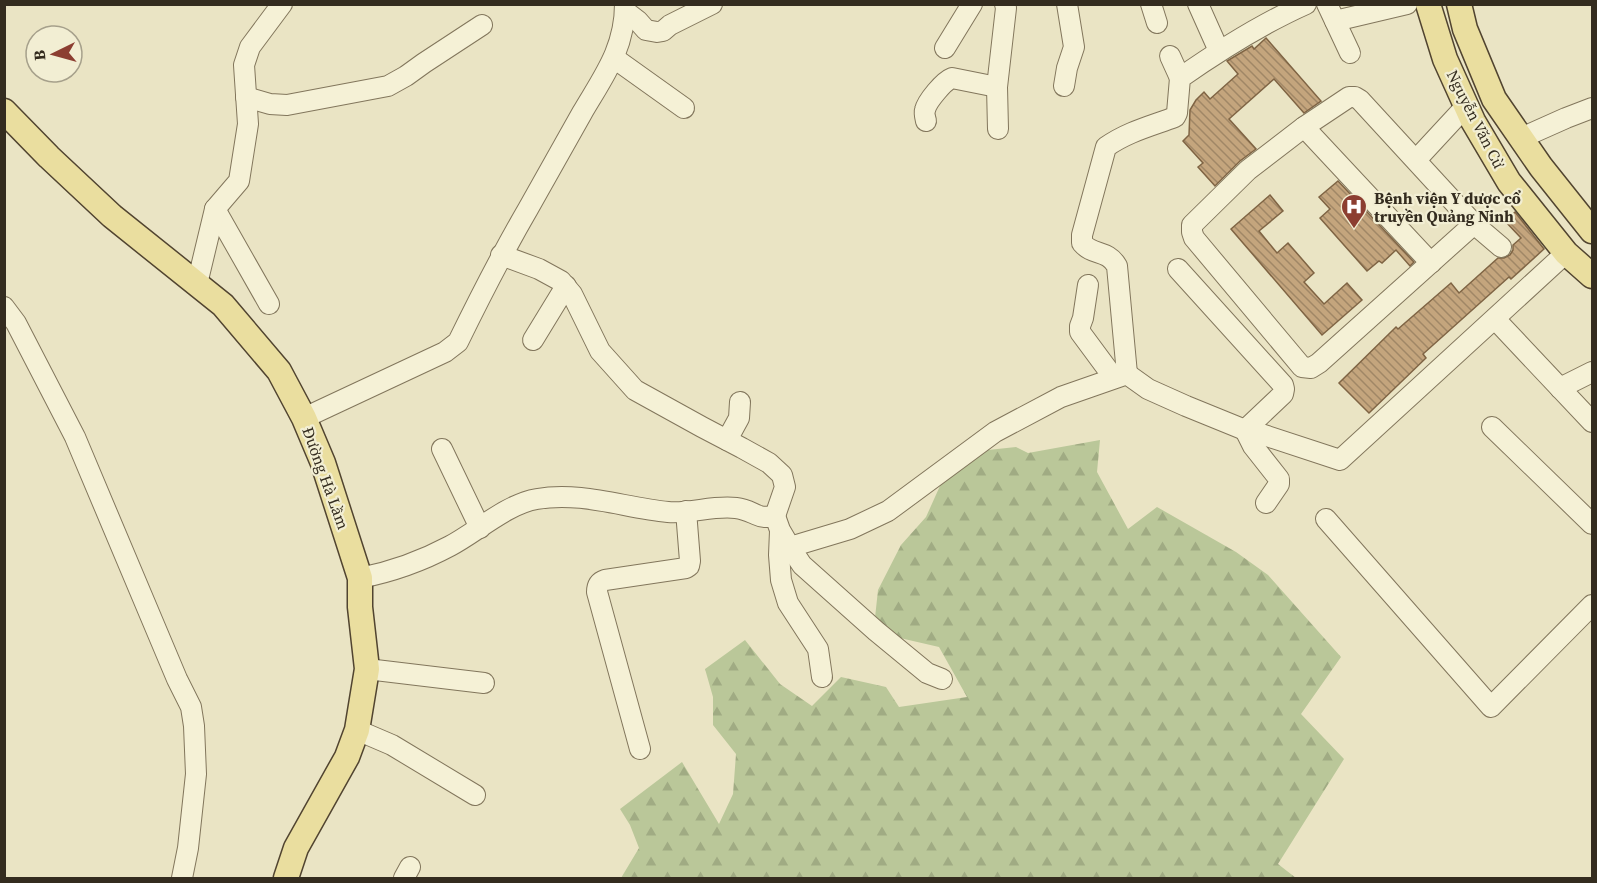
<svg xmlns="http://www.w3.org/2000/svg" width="1597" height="883" font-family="'Source Serif 4',serif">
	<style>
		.forest { fill: url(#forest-firs) }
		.building { fill: url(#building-back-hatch); stroke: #7f6444; stroke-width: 1.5 }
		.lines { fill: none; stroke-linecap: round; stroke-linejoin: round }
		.minor-casing { stroke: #82765c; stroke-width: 22 }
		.major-casing { stroke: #514430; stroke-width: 27 }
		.minor { stroke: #f5f1d6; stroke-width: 20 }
		.major { stroke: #eade9f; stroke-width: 24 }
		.labels { text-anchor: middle; stroke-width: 4.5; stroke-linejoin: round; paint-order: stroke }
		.street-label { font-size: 16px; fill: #342c1f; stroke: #f2eed3 }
		.poi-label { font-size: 16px; font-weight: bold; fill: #342c1f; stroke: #f2eed3; text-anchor: start }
	</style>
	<defs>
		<pattern id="forest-firs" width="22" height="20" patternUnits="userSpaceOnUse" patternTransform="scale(1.5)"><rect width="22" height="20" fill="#bac799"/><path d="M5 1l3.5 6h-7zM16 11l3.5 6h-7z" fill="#a0ab83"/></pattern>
		<pattern id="building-back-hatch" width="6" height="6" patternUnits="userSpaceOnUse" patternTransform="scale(1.5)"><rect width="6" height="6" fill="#c4a57d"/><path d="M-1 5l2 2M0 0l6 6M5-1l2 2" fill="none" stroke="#a08766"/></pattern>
	</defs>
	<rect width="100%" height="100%" fill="#eae4c4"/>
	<!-- forest -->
	<polygon class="forest" points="1100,440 1097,472 1128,529 1157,507 1236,552 1268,575 1341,657 1301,714 1344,759 1278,864 1296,878 621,878 639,848 630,825 620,809 682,762 719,824 733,794 736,754 713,725 713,697 705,669 745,640 780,684 812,706 841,677 886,687 899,707 967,697 939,647 900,638 874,627 878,590 901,545 926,517 944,477 988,450 1016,447 1028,453"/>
	<!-- building -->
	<g class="building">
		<polygon points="1266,38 1321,101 1304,113 1274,79 1229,119 1256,149 1240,161 1215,186 1198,167 1203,163 1183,141 1189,135 1190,110 1196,100 1204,92 1210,99 1238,74 1227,61 1252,46 1254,49"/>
		<polygon points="1338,181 1414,262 1410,266 1396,250 1382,263 1379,261 1367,271 1320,218 1330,209 1319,197"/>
		<polygon points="1270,195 1283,211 1259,231 1277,253 1288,243 1314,273 1304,282 1324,304 1347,283 1362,300 1322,335 1231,229"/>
		<polygon points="1515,212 1544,249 1511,279 1509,277 1423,354 1426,358 1369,413 1339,383 1396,327 1398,329 1451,283 1459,293 1498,258 1504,258 1510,255 1513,250 1513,245 1521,238 1505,221"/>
	</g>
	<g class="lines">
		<defs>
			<g id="minor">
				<polyline points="1151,4 1157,23"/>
				<polyline points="1198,4 1219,51"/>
				<polyline points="1327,4 1335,21 1407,4"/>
				<polyline points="625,11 638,21 646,30 657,32 663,31 670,25 712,4"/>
				<polyline points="1335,21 1350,53"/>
				<polyline points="945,48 972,4"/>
				<polyline points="1170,56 1180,78"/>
				<polyline points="614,58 684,108"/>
				<polyline points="1064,86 1067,68 1074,47 1067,4"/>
				<polyline points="246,97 270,104 287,105 388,86 406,76 424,63 482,25"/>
				<path d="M926 121C925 117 924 113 925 110 927 101 944 81 952 78L997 87"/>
				<polyline points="1304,127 1431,263"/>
				<polyline points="998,129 997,87 1006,8 1005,4"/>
				<polyline points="1521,138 1566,118 1592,108"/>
				<polyline points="1416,160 1466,106"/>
				<polyline points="215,209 269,304"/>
				<polyline points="1474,224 1319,363 1311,368 1302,367 1194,238 1192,232 1192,225 1248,170 1304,127 1349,97 1355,97 1360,100 1474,224 1501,247"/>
				<polyline points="501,255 539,269 561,281 572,294 600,351 635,390 702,427 742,448 769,463 782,475 785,487 775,516"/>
				<polyline points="1178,269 1283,385 1284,389 1283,394 1245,430 1253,446 1279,479 1279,484 1266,503"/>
				<polyline points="197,284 215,209 239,181 248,124 244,65 250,47 282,4"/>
				<polyline points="1088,285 1083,318 1080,326 1080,332 1114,378"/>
				<polyline points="4,307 16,323 75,437 177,679 191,707 194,726 196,774 188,848 182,878"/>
				<polyline points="1495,319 1592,422"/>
				<polyline points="533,340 566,286"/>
				<path d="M1127 374 1117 266C1107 249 1093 256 1082 243V235L1106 147C1127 132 1151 126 1175 117L1177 113 1180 78C1220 50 1261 24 1306 4"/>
				<polyline points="1560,388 1592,372"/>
				<path d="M304 418 445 352 458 342C480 297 503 252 528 209 546 177 564 145 582 113 603 77 625 49 625 4"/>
				<polyline points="1492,427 1592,524"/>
				<polyline points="727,440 739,418 740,402"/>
				<polyline points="442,449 480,528"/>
				<polyline points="1326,519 1491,707 1592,605"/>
				<polyline points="780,531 779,555 781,580 788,603 818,649 822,677"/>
				<polyline points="790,547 802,565 876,631 927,673 942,679"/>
				<path d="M360 578C391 572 422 561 450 546 478 531 507 504 537 499 581 491 625 508 668 512 691 514 713 505 736 508 745 509 750 512 757 515 763 518 769 517 775 516L780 530 790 547 850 529 888 511 995 432 1061 397 1127 374 1148 389 1186 406 1245 430 1264 435 1340 460 1566 253"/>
				<polyline points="367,669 484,683"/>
				<polyline points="357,730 392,745 475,795"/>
				<path d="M640 749 597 592C597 585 599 582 605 580L686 568 689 566 690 561 686 511"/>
				<polyline points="404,878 410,867"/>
			</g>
			<g id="major">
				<polyline points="1428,4 1445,59 1473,121 1509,182 1566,253 1592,276"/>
				<polyline points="1459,4 1465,29 1494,99 1541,167 1592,231"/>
				<polyline points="4,111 49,157 112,216 223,305 279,371 304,418 323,463 360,578 360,607 367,669 357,730 347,757 296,848 286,878"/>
			</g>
		</defs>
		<!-- minor casing -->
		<use href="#minor" class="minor-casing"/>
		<!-- major casing -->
		<use href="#major" class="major-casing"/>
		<!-- minor -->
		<use href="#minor" class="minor"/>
		<!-- major -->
		<use href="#major" class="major"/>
	</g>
	<!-- icons -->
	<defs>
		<symbol id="hospital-pin" viewBox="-11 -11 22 30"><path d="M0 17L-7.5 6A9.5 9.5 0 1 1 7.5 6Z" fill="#8c3e31" stroke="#f2eed3"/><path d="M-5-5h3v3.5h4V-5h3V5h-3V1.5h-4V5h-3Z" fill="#fff"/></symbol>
	</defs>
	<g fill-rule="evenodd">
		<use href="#hospital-pin" x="1339" y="192" width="30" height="40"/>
	</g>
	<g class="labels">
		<!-- street labels -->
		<g class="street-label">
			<text transform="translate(1476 119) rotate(63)" y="6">Nguyễn Văn Cừ</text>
			<text transform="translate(326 478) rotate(70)" y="6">Đường Hà Lầm</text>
		</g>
		<!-- poi labels -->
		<g class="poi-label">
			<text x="1374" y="204">Bệnh viện Y dược cổ<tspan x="1374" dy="18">truyền Quảng Ninh</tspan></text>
		</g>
	</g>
	<!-- border -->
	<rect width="1597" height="883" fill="none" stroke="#342c1f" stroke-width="12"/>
	<!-- north arrow -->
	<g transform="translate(54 54) rotate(265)"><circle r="28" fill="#f2eed3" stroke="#a6a08b" stroke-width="1.5"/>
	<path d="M0-4.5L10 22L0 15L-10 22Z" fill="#8c3e31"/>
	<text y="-9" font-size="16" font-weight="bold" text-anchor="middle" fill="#342c1f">B</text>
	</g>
</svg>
